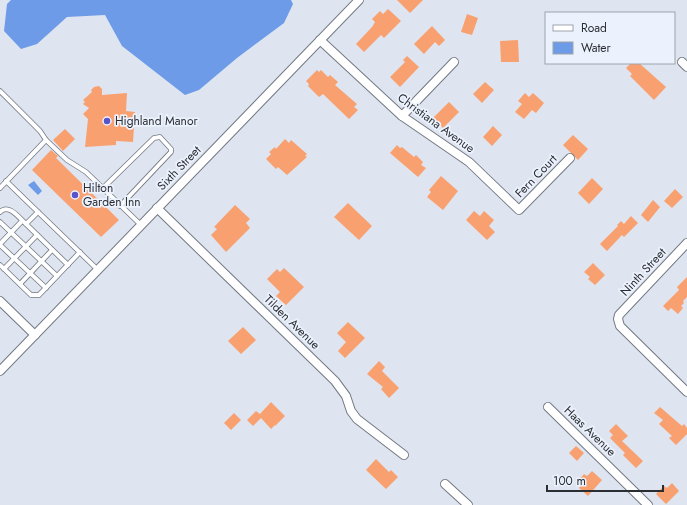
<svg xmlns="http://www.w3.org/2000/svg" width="687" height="505" font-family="Jost,sans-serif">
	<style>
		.water { fill: #6d9be7 }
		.building { fill: #f8a06f }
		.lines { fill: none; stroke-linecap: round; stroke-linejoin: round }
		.lane-casing { stroke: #737982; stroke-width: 5.5 }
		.street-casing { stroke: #737982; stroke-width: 10 }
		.lane { stroke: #fff; stroke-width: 4 }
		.street { stroke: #fff; stroke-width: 8 }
		.poi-dot { fill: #5754cc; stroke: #ecf2fd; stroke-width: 1.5 }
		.labels { text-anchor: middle; stroke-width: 3.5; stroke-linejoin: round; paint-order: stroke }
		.poi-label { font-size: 12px; fill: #2a2d31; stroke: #ecf2fd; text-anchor: start }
		.street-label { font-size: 12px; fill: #2a2d31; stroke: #ecf2fd }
	</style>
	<rect width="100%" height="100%" fill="#dfe5f0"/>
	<!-- water -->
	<g class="water">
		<polygon points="11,0 291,0 293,4 284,23 237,58 199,90 185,95 122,46 105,15 67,17 37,44 21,49 4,31 7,4"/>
		<polygon points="34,181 42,191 38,195 28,185"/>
	</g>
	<!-- building -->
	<g class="building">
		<polygon points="397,0 423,0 410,13"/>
		<polygon points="388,9 401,21 384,38 381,35 364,52 356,44 372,27 375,22 372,19 380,11 383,14"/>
		<polygon points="467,14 478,18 472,35 461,32"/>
		<polygon points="432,26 445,40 439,46 435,42 424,54 414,44"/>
		<polygon points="518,40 519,62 501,62 500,41"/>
		<polygon points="407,56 419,67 400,87 390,77 405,62 403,60"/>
		<polygon points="631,63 639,63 666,87 654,100 630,76 632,74 626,68"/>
		<polygon points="317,70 319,72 321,70 328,77 330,75 338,82 335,85 357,104 354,107 358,110 349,119 323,94 319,97 308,86 309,84 306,81"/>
		<polygon points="485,82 494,90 482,103 473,94"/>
		<polygon points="99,86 102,89 102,95 127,93 126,111 135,112 133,142 116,141 116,145 85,147 88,119 83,114 89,108 83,104 85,102 83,100 92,92 91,90 94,87"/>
		<polygon points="525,93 529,97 533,93 544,103 536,113 532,110 524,119 515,112 522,104 518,101"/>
		<polygon points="449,102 459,112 443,128 433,118"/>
		<polygon points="493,126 502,135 492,146 483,137"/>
		<polygon points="65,129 75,139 63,151 53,140"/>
		<polygon points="573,135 588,149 578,160 563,145"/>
		<polygon points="285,139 289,143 291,140 307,154 305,156 307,157 287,175 278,167 276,169 266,159 271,154 269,152 275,147 276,149"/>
		<polygon points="397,145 400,148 402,147 414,157 416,155 423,162 421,165 426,168 418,177 390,153"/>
		<polygon points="51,150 58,156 56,158 119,220 101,237 32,170"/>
		<polygon points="441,176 458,191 443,210 427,197 431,192 429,190"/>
		<polygon points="592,178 603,189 589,204 578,193"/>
		<polygon points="675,189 683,197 672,208 664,201"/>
		<polygon points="653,200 660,207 648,222 641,215"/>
		<polygon points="348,203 372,226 359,240 334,217"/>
		<polygon points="235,205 250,219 246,223 250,228 226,252 211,235 217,229 214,227"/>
		<polygon points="474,211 480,216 484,211 494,220 489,226 495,232 487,240 466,220"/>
		<polygon points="631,216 638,223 624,237 622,235 607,251 600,244 618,226 617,225 621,221 624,224"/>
		<polygon points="593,263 605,275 595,285 588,279 590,277 584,272"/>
		<polygon points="284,268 304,287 286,305 276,296 280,292 267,279 277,269 280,272"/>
		<polygon points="687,277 687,297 683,301 684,303 681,306 683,308 678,314 671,308 668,311 663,306 679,290 677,287"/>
		<polygon points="348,322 365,338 345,358 338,351 346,342 337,333"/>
		<polygon points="243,327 256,340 241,354 228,341"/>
		<polygon points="379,361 385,367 382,371 399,388 389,398 381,389 383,387 367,374"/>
		<polygon points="271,402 285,416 275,426 275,425 271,429 261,418 253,426 247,420 256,411 260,414"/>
		<polygon points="660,407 682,426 684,424 687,428 687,434 676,445 669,438 672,436 659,424 663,420 654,413"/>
		<polygon points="234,413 241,420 231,430 224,423"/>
		<polygon points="616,424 628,436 622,441 643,461 636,468 623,455 625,453 610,438 613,435 609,431"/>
		<polygon points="576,446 584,453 577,461 569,453"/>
		<polygon points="376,459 389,472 391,470 398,477 386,489 366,470"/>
		<polygon points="592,471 602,480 588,496 579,488 582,484 578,481 584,474 587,476"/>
		<polygon points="672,483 679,491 666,504 656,494 664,486 667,488"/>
	</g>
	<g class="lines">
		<defs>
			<g id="lane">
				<polyline points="0,91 40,131 46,140"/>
				<polyline points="6,181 98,270"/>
				<polyline points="0,188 46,140 67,160 86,172 141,225"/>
				<polyline points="103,188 154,138 160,137 171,149 171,152 120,206"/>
				<path d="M0 212C9 203 19 218 26 224L38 212"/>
				<polyline points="0,222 57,276"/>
				<polyline points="26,224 68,265"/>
				<polyline points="0,244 22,221"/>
				<polyline points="0,245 46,288"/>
				<polyline points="0,265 31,295 39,295 80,252"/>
				<polyline points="4,269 37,235"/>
				<polyline points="20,284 52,250"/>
			</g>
			<g id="street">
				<polyline points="320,40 402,116 469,162 519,210 570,158"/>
				<polyline points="682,62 687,67"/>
				<polyline points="402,116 454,62"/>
				<polyline points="157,208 335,381 346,396 351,411 357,419 404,455"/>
				<polyline points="687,243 619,315 618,319 620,326 687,392"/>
				<polyline points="0,301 35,335"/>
				<polyline points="0,371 359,0"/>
				<polyline points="548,407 648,505"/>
				<polyline points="445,484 468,505"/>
			</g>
		</defs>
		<!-- lane casing -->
		<use href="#lane" class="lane-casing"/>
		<!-- street casing -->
		<use href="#street" class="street-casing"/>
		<!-- lane -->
		<use href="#lane" class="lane"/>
		<!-- street -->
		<use href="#street" class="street"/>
	</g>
	<!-- markers -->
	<g class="poi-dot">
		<circle cx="107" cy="121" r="4"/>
		<circle cx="75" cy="195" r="4"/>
	</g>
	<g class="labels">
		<!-- poi labels -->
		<g class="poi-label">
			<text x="115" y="125">Highland Manor</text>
			<text x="83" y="192">Hilton<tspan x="83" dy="14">Garden Inn</tspan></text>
		</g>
		<!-- street labels -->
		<g class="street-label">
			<text transform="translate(436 123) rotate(36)" y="4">Christiana Avenue</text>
			<text transform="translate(179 168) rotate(-46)" y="4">Sixth Street</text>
			<text transform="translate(536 176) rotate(-46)" y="4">Fern Court</text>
			<text transform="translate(643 272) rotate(-47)" y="4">Ninth Street</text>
			<text transform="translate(292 322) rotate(44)" y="4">Tilden Avenue</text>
			<text transform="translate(590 431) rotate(44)" y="4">Haas Avenue</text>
		</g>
	</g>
	<!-- legend -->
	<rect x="545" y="12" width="130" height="52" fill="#ecf2fd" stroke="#9ea3ab"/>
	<rect x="553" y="25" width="20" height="6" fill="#ffffff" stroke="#9ea3ab"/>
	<text x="581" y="32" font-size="12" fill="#2a2d31">Road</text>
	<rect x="553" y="42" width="20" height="12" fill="#6d9be7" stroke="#9ea3ab"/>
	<text x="581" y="52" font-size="12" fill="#2a2d31">Water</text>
	<!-- scale -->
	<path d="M547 485v6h116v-6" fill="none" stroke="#2a2d31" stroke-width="2"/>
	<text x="553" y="485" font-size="12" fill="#2a2d31" stroke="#ecf2fd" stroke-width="3" paint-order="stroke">100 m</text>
</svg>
